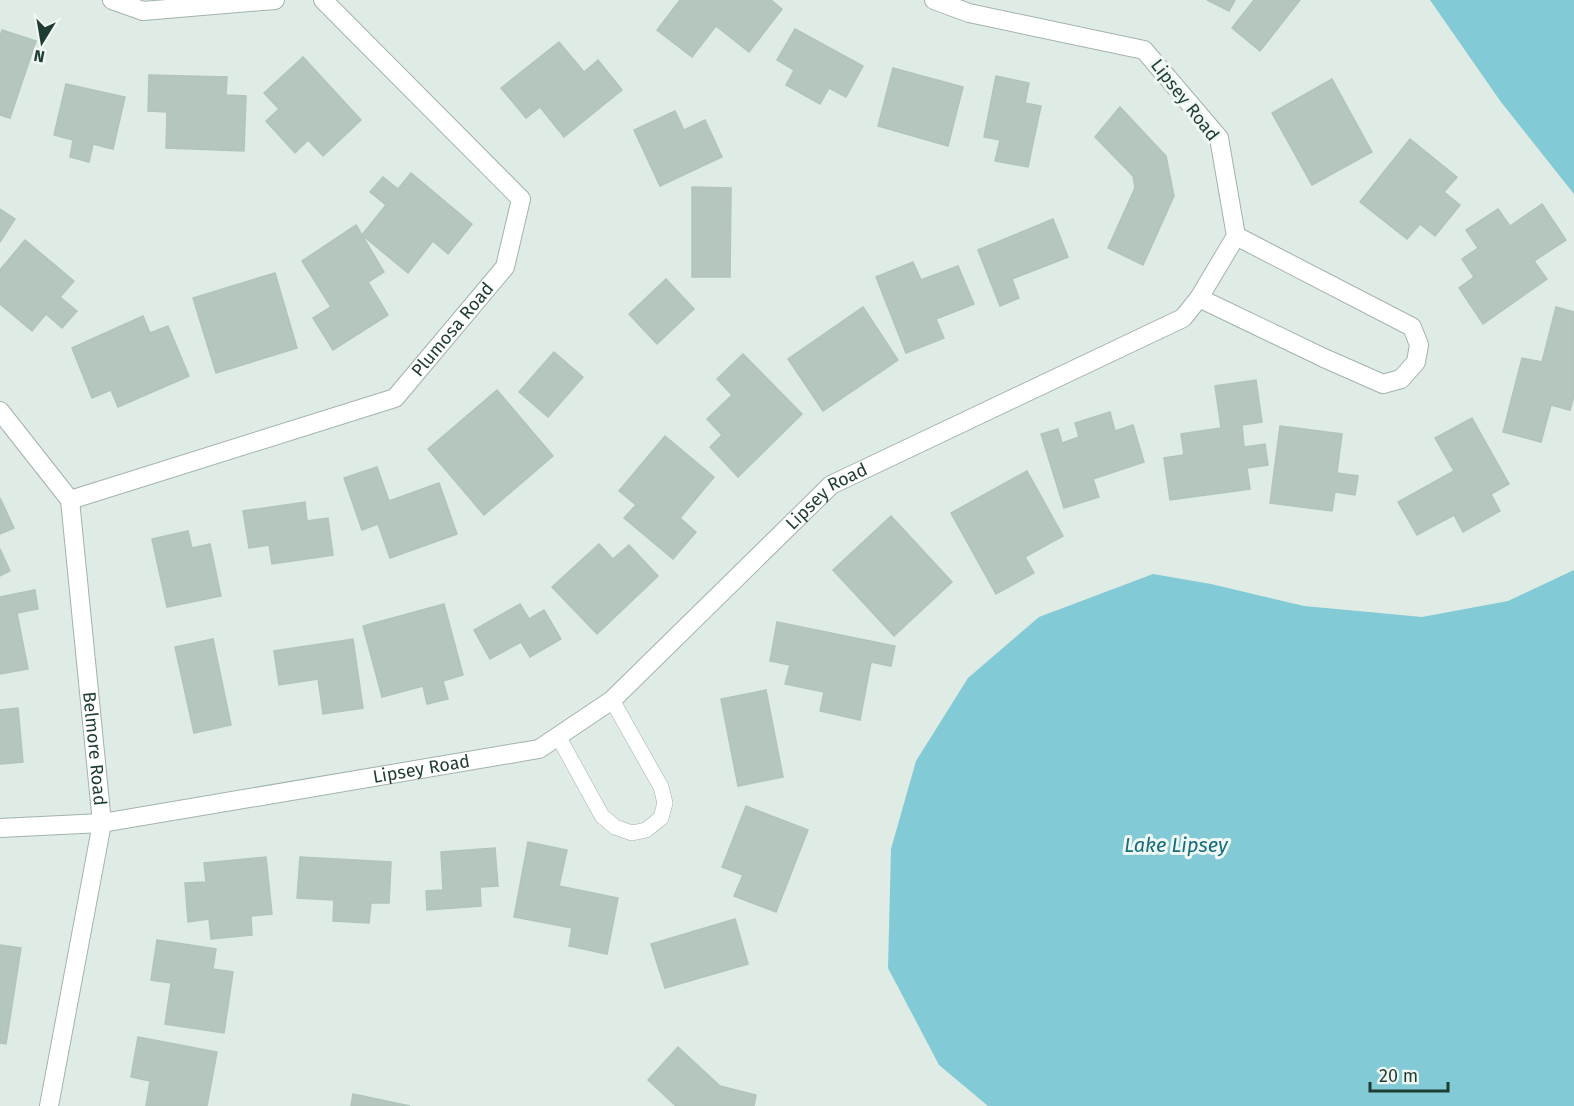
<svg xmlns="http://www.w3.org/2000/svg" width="1574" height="1106" font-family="'Fira Sans',sans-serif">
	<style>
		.water { fill: #82cad5 }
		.building { fill: #b4c6be; stroke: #b1c5bc; stroke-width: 1.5 }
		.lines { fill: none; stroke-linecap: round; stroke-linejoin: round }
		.service-casing { stroke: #a2b3ac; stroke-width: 16 }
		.minor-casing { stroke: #a2b3ac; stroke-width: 20 }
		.service { stroke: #fff; stroke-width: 15 }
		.minor { stroke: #fff; stroke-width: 18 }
		.labels { text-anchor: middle; stroke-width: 6; stroke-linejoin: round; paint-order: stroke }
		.street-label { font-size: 18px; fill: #1f3c34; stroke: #eff8f3 }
		.water-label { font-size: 20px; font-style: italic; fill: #156d7c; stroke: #eff8f3 }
	</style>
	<rect width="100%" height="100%" fill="#dfebe5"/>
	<!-- water -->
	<g class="water">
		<polygon points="1430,0 1574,0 1574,194 1501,102"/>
		<polygon points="1574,570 1574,1106 988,1106 939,1065 888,968 891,849 916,761 968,678 1039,617 1153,574 1211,584 1304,606 1422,617 1508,601"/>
	</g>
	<!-- building -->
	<g class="building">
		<polygon points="680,0 771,0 782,9 749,52 716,26 692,57 657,30"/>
		<polygon points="1207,0 1235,0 1229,11"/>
		<polygon points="1254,0 1300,0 1260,51 1232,28"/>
		<polygon points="795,29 863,66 846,97 829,88 820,104 786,85 794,70 777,60"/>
		<polygon points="2,30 36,41 10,118 0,115 0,36"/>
		<polygon points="559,42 584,72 598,60 622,90 564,137 540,107 526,118 501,88"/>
		<polygon points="303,57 361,120 323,156 308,140 295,153 266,121 279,109 264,93"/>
		<polygon points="893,68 963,87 948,146 878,126"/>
		<polygon points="149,75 227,77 226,95 246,96 244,151 166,148 167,112 148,111"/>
		<polygon points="996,76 1029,83 1025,103 1041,106 1028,167 995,161 1000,140 984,137"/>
		<polygon points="1332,79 1372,152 1312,185 1272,113"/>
		<polygon points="66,84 125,97 113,149 93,144 89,162 70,157 73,140 54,135"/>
		<polygon points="1120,107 1166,156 1174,196 1143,265 1108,248 1135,188 1133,176 1095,137"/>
		<polygon points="675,111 684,130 705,120 722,157 660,186 634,130"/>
		<polygon points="1410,139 1457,177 1444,192 1460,205 1435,236 1420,224 1407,239 1360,202"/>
		<polygon points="411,173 472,224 448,254 433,241 408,273 362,235 386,205 370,192 383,177 398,189"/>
		<polygon points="692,187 731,188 730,277 692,277"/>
		<polygon points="1542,204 1566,240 1534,261 1547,279 1483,324 1459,288 1474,277 1462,259 1478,248 1466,230 1498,209 1510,226"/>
		<polygon points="0,209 15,219 0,242"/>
		<polygon points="1053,219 1068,257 1012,279 1019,298 1000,306 978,250"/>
		<polygon points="356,225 384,272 368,282 388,315 333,350 313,318 331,307 302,261"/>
		<polygon points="25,240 74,281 60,297 77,311 62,328 46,314 32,331 0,304 0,270"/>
		<polygon points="913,262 921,280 958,266 974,304 936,319 944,338 906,353 876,277"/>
		<polygon points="275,273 297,348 216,373 193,298"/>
		<polygon points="666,279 694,309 657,344 629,314"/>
		<polygon points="863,307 898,360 823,411 788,359"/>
		<polygon points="1556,307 1574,312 1574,396 1570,410 1551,405 1541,442 1503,432 1522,358 1542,362"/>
		<polygon points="143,316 150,333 168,326 189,376 118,407 111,390 92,398 72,348"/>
		<polygon points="554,352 583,377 548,417 519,392"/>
		<polygon points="743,354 802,414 738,477 710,447 722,435 707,419 732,395 717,379"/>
		<polygon points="1256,380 1262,422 1242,425 1244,447 1265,444 1268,465 1247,468 1250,489 1170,500 1164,458 1184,455 1181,434 1221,428 1215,386"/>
		<polygon points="497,390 553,456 484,515 428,449"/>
		<polygon points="1110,412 1115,431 1133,425 1144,462 1093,479 1099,497 1064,508 1041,434 1058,429 1062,443 1079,437 1075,423"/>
		<polygon points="1472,418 1509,484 1491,494 1500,511 1463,532 1454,515 1417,535 1398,502 1454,471 1435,438"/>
		<polygon points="1280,426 1342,434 1337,473 1358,476 1355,495 1335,492 1332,511 1270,503"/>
		<polygon points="665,436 714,477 680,518 696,532 673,559 624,518 636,505 619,491"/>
		<polygon points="377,467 389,501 439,483 457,534 390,558 378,524 362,530 344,478"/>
		<polygon points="1027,471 1063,536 1025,557 1034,573 996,594 951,513"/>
		<polygon points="0,498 14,528 0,534"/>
		<polygon points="305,502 307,521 328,518 333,555 272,564 269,545 249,548 243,511"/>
		<polygon points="891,516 952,582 894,636 833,570"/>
		<polygon points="188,531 192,548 210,544 221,596 167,607 152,539"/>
		<polygon points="599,544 613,559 629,545 658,576 597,634 552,587"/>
		<polygon points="0,549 10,571 0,576"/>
		<polygon points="35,590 38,609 17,613 28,669 0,674 0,597"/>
		<polygon points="444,604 463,675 443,681 448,699 427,704 423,686 382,697 363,626"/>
		<polygon points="520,604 529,619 544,610 561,639 530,657 521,642 490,659 474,630"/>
		<polygon points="777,622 895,646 891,666 871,662 860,720 820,711 824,692 785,684 790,665 770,661"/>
		<polygon points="213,639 231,725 194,733 175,647"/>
		<polygon points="353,639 363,708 323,714 318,679 279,685 274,651"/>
		<polygon points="766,690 783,777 738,786 721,699"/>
		<polygon points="18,708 23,762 0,764 0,710"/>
		<polygon points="746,806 808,830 776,912 734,896 743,875 722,867"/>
		<polygon points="528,842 567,850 559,886 618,898 607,954 569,946 572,928 514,917"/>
		<polygon points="495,848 498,886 480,887 481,906 427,910 426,891 443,890 441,852"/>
		<polygon points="266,857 272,914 251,916 252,935 211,939 209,919 188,922 185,883 206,882 204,863"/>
		<polygon points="300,857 391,862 389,903 371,903 369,923 333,921 334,900 297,898"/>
		<polygon points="735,919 748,964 665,988 651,944"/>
		<polygon points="157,940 216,949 213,969 233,972 224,1033 165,1024 171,983 151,980"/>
		<polygon points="0,945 21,948 6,1044 0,1043"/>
		<polygon points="138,1037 217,1052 207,1106 146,1106 150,1081 131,1077"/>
		<polygon points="678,1047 720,1086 756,1095 754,1106 676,1106 648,1080"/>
		<polygon points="353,1094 410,1106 351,1106"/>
	</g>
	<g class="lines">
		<defs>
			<polyline id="service" points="558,736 602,816 615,827 632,833 646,830 661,818 665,803 661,787 612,700"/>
			<g id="minor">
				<polyline points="112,0 143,11 275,0"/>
				<polyline points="1199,298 1324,358 1383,384 1401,379 1416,362 1419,345 1412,327 1236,236"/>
				<path id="s1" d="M0 411 70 500 102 823 49 1106"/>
				<path id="s2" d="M70 500 395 398 505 267 521 199 323 0"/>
				<path id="s3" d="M0 828 102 823 539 749 612 700 831 485 1183 318 1199 298 1236 236 1219 138 1144 50 969 13 934 0"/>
			</g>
		</defs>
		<!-- service casing -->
		<use href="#service" class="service-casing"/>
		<!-- minor casing -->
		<use href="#minor" class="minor-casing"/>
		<!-- service -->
		<use href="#service" class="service"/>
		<!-- minor -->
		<use href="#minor" class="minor"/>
	</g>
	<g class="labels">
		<!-- street labels -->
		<g class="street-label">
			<text transform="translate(1185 100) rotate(52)" y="6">Lipsey Road</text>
			<text dy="6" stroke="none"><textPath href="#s2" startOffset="430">Plumosa Road</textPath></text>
			<text dy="6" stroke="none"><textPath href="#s3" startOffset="930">Lipsey Road</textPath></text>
			<text dy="6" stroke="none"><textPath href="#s1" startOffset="363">Belmore Road</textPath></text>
			<text dy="6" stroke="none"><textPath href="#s3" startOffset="426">Lipsey Road</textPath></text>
		</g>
		<!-- water labels -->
		<g class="water-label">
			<text x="1176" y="852">Lake Lipsey</text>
		</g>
	</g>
	<!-- north arrow -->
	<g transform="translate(42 42) rotate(191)" stroke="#eff8f3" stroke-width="4.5" paint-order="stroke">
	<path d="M0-4.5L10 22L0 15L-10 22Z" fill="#1f3c34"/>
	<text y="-9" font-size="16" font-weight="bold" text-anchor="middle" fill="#1f3c34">N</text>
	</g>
	<!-- scale -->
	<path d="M1370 1082v9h78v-9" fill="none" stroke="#1f3c34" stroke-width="3"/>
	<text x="1379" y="1082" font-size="18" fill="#1f3c34" stroke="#eff8f3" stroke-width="4.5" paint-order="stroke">20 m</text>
</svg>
